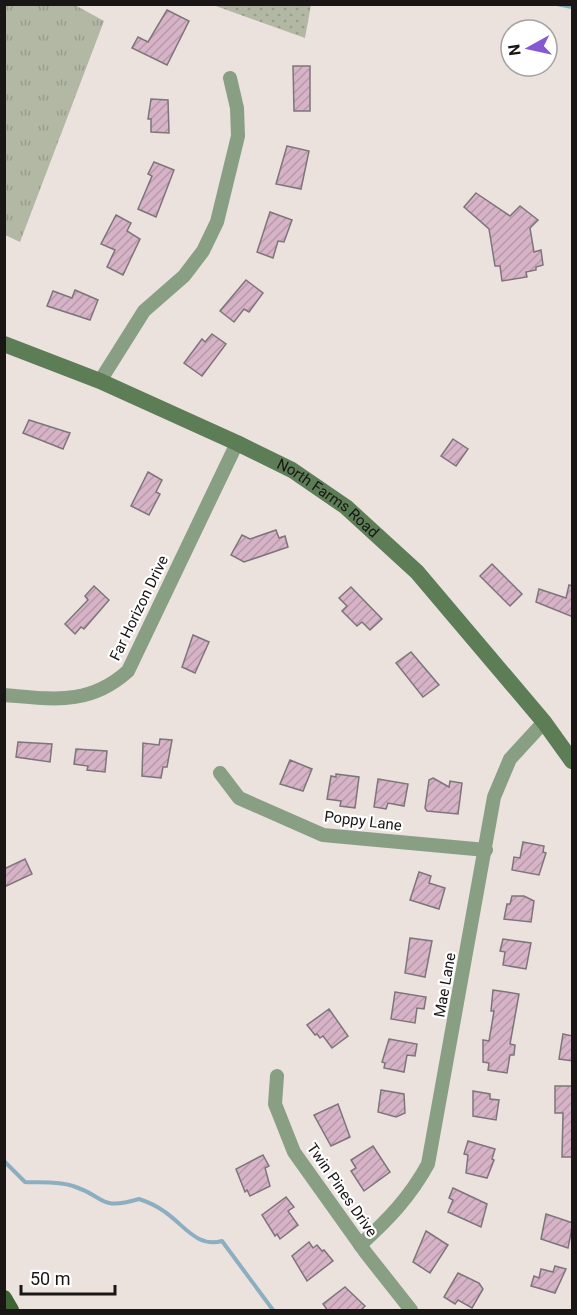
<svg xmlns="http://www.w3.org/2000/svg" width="577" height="1315" font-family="Roboto,sans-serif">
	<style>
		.grass { fill: url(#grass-tufts) }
		.park { fill: url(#park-dots) }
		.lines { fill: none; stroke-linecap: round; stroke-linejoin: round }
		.stream { stroke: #8caec1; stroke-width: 4 }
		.building { fill: url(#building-hatch); stroke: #7d7579; stroke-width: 1.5 }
		.minor { stroke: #889f83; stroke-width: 14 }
		.secondary { stroke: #5c7d55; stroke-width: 16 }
		.primary { stroke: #3c6533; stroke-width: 16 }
		.labels { text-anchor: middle; stroke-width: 4.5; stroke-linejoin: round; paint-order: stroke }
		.street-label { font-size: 15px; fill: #191615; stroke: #fff }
	</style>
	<defs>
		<pattern id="grass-tufts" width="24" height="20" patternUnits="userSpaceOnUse" patternTransform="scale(1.5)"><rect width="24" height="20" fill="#b3b8a5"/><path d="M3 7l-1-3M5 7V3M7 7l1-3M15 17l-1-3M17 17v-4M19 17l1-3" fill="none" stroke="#999d8d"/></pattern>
		<pattern id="park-dots" width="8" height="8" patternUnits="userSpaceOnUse" patternTransform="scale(1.5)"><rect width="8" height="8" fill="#b3b8a5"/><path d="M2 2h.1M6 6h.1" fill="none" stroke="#999d8d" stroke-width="1.8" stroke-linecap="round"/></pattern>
		<pattern id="building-hatch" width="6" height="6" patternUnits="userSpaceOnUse" patternTransform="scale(1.5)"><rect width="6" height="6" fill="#d6b3c6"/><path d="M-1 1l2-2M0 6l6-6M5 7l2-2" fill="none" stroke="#b799a9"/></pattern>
	</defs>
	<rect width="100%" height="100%" fill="#ebe2de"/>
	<!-- grass -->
	<polygon class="grass" points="4,5 75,5 104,21 20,242 5,235"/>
	<!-- park -->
	<polygon class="park" points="213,5 311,5 305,38"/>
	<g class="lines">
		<!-- stream -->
		<g class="stream">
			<polyline points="557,4 572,7"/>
			<path d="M4 1161 25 1182C40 1183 58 1181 73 1186 107 1197 98 1211 139 1199 148 1202 157 1206 165 1212 184 1225 197 1248 222 1241L273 1310"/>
		</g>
	</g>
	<!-- building -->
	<g class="building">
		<polygon points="167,10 189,21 167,65 132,48 138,37 148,42"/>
		<polygon points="293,66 310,66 310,111 294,111"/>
		<polygon points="151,99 168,100 169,133 151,132 151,119 148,119"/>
		<polygon points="287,146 309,151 301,189 276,184"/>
		<polygon points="154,162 174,170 156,217 138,209 152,176 148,174"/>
		<polygon points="476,193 510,216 520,206 538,220 530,228 534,252 541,250 543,265 536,267 536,270 526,272 527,277 502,281 500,266 495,266 489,229 464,207"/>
		<polygon points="270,212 292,220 284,242 278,241 273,258 257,252"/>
		<polygon points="116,215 131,223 127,231 140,239 123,275 107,267 115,250 101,244"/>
		<polygon points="246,280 263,293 249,312 244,309 234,322 220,311"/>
		<polygon points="75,290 98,300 90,320 47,306 53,291 72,298"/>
		<polygon points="212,334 226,344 202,376 184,363 202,339 205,342"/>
		<polygon points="29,420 70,433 63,449 23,433"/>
		<polygon points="453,439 468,449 456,466 441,456"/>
		<polygon points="148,472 162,480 156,492 160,494 149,515 131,506"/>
		<polygon points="276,530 279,538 285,536 288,547 244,562 231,555 242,535 250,539"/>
		<polygon points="492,564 522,594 510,606 480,576"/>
		<polygon points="569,585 573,586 573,617 536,602 539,589 566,598"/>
		<polygon points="94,586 109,600 84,629 81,627 75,634 65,624 88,600 85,596"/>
		<polygon points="351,587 382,619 370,630 362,622 357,626 342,611 347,606 339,598"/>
		<polygon points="193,635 209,642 195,673 182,667"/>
		<polygon points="411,652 439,685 423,697 396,663"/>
		<polygon points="160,739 172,740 167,767 163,767 161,778 142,776 143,743 159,745"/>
		<polygon points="18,742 52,744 50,762 16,757"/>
		<polygon points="76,749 107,751 105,772 87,770 88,766 74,764"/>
		<polygon points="290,760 312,769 303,791 280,784"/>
		<polygon points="336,774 359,777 355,808 340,806 341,801 327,799 331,776 336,777"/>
		<polygon points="433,778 449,787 450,781 462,783 458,814 427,811 425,808 429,780"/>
		<polygon points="378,779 408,784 404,806 388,803 386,809 374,807"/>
		<polygon points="523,842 544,846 543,852 546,853 539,875 512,870 514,857 520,858"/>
		<polygon points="25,859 32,874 4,887 4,869"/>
		<polygon points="419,872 431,876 429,883 445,888 439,909 410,900"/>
		<polygon points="512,896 524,896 534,901 531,922 504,919 507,904 510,904"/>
		<polygon points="410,938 432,941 425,977 405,973"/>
		<polygon points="503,939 531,943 526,969 503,965 505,952 500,951"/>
		<polygon points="493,990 519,994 510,1044 515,1045 514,1055 510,1055 507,1073 488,1070 489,1063 483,1062 483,1040 489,1041 494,1011 491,1011"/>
		<polygon points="395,992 426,997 424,1009 417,1008 415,1023 391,1019"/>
		<polygon points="329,1009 348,1036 332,1048 323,1036 320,1038 317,1034 315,1035 307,1025"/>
		<polygon points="563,1034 573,1036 573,1061 559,1059"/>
		<polygon points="389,1039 417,1044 415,1056 407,1055 404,1072 384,1068 385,1063 382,1062"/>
		<polygon points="555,1086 573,1086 573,1157 562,1157 563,1113 555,1113"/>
		<polygon points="381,1090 404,1094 405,1113 396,1117 378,1112"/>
		<polygon points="473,1091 490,1094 490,1099 499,1100 496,1120 473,1116"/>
		<polygon points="338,1104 350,1137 331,1146 314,1115"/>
		<polygon points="468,1141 495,1149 492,1159 494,1160 487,1178 466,1173 468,1155 464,1154"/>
		<polygon points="373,1146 390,1172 364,1191 351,1171 356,1168 351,1160"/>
		<polygon points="263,1155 269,1166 265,1168 270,1186 250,1196 247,1190 245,1192 236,1169"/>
		<polygon points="453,1188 487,1204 481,1227 448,1212 453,1200 449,1198"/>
		<polygon points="286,1197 294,1207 288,1211 298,1225 280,1239 277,1234 275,1236 262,1215"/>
		<polygon points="546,1214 573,1223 568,1248 541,1239"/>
		<polygon points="426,1231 448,1245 430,1273 413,1262"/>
		<polygon points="309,1242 313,1248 317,1245 322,1251 324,1250 333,1261 307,1281 292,1256"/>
		<polygon points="555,1266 566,1269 555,1293 531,1286 534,1276 539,1278 541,1269 553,1272"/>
		<polygon points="458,1273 479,1283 483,1289 472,1308 458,1300 455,1304 444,1297"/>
		<polygon points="345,1287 365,1306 360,1311 328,1311 323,1304"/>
	</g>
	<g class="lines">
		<!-- minor -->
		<g class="minor">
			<polyline points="100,381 144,311 184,276 203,251 217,222 238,136 237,108 230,78"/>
			<path d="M4 695C53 699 89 706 128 671L237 443"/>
			<polyline points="220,773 239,798 323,835 486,850"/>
			<polyline points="277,1076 275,1104 294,1152 366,1253 411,1310"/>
			<path d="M360 1245C388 1220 410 1197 428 1164L494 797 510 759 544 722"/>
		</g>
		<!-- secondary -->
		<path class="secondary" id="s1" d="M4 344 100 381 237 443 292 470 346 507 417 572 544 722 572 761"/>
		<!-- primary -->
		<polyline class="primary" points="4,1298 11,1310"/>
	</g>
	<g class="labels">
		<!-- street labels -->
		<g class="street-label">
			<text dy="5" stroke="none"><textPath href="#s1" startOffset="360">North Farms Road</textPath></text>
			<text transform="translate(139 608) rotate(-64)" y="5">Far Horizon Drive</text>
			<text transform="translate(363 821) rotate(7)" y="5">Poppy Lane</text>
			<text transform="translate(445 985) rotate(-80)" y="5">Mae Lane</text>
			<text transform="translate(342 1190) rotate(55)" y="5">Twin Pines Drive</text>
		</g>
	</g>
	<!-- border -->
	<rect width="577" height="1315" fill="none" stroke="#191615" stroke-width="12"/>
	<!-- north arrow -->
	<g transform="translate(529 48) rotate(262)"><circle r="28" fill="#ffffff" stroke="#a3a2a1" stroke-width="1.5"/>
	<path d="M0-4.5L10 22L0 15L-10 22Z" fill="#8659d2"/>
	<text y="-9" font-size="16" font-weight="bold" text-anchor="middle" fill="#191615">N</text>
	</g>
	<!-- scale -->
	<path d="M21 1285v9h94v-9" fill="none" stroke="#191615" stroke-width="3"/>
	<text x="30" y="1285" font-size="18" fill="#191615" stroke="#ffffff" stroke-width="4.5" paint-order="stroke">50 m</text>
</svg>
